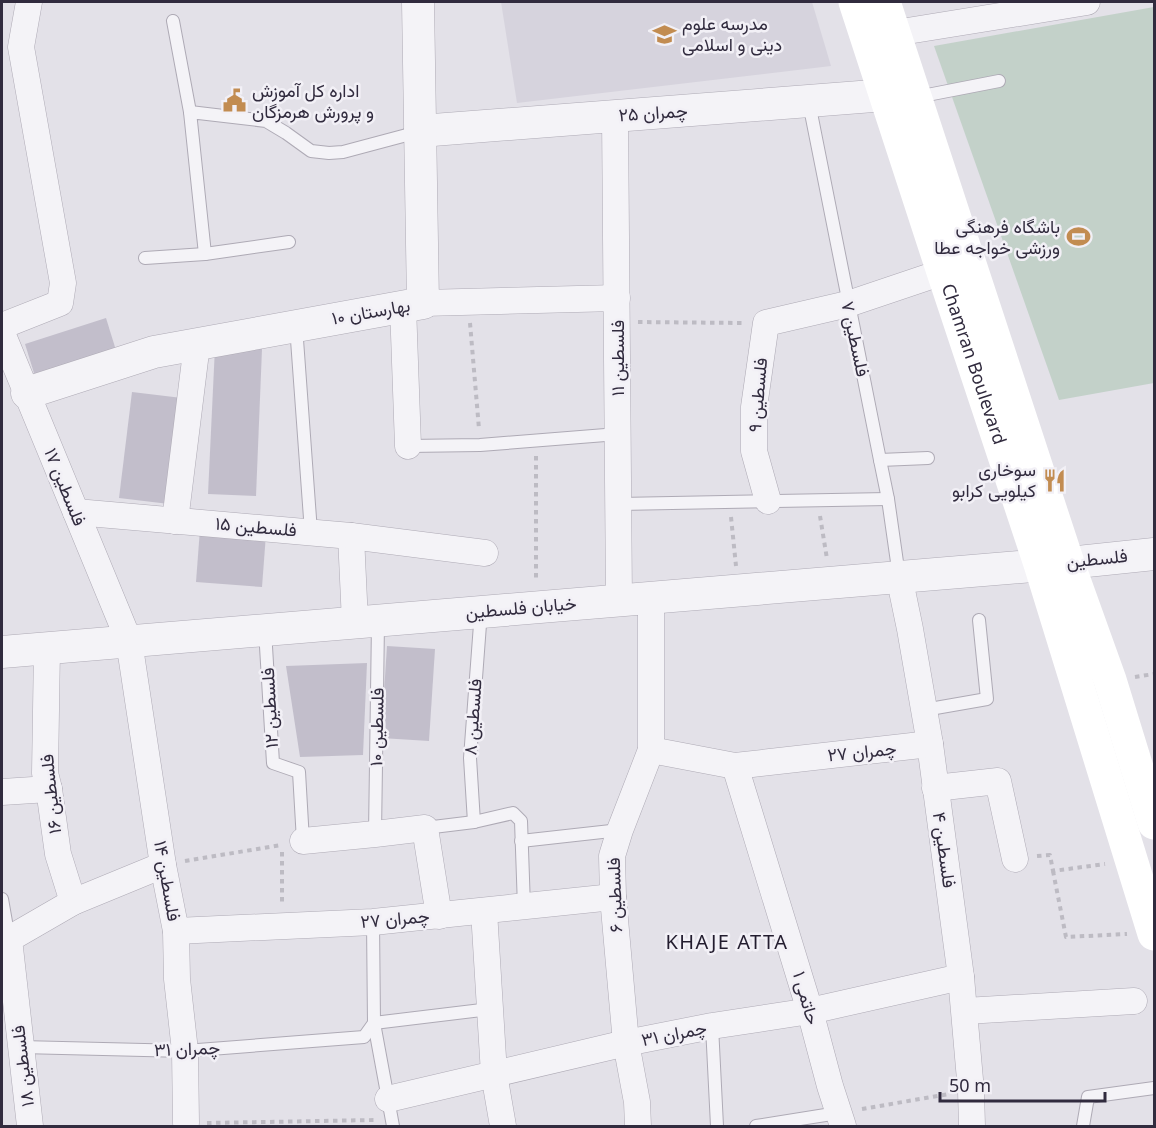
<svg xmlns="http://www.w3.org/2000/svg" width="1156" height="1128" font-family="'Noto Sans',Vazirmatn,sans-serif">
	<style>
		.built { fill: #d6d3dd }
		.green { fill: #c3d1c9 }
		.building { fill: #c2becb }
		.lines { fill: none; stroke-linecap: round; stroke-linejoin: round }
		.service-casing { stroke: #aeaab5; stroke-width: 14 }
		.minor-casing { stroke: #aeaab5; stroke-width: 27 }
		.tertiary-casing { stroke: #aeaab5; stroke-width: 33 }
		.path { stroke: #bdbbc3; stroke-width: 4; stroke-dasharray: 4.5 4.5; stroke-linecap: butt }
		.service { stroke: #f4f3f7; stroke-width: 12 }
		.minor { stroke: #f4f3f7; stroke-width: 26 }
		.tertiary { stroke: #f4f3f7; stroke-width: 32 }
		.secondary { stroke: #fff; stroke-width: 33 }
		.labels { text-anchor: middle; stroke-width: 5; stroke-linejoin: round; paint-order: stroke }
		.poi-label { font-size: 18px; fill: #312b3e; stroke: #f2f0f6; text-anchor: start }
		.street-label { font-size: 18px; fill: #312b3e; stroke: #f2f0f6 }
		.neighbourhood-label { font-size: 20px; letter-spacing: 1.5px; fill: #231d2f; stroke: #f2f0f6 }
	</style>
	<rect width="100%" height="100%" fill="#e3e1e8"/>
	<!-- built -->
	<polygon class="built" points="501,2 812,2 831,66 517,103"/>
	<!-- green -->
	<polygon class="green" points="1154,7 1154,383 1059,400 934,46"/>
	<!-- building -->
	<g class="building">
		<polygon points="106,318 123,373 42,399 25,344"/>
		<polygon points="215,347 262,349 256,496 208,494"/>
		<polygon points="132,392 182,398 169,504 119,498"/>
		<polygon points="200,529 266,534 262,587 196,582"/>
		<polygon points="387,646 435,649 429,741 381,738"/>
		<polygon points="367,663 363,755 300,757 286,666"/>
	</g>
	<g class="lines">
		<defs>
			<g id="service">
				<polyline points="173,21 190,112"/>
				<polyline points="917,97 999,81"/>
				<polyline points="809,103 880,460 888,499 899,576"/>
				<polyline points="205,254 190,112 266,121 286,133 311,151 329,153 343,152 418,132"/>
				<polyline points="145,258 205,254 289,242"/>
				<polyline points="296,326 311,532"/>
				<polyline points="408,446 480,445 618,434"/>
				<polyline points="880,460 928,458"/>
				<polyline points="619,504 888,499"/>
				<polyline points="265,630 273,763 299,772 303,841"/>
				<polyline points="924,710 987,699 979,620"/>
				<polyline points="474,822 470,758 481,611"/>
				<polyline points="425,828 474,822 513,813 521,821 524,907"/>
				<polyline points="375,834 378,623"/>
				<polyline points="521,841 620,830"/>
				<polyline points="2,899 9,939"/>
				<polyline points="373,922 374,1023 393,1126"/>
				<polyline points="712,1026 717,1126"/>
				<polyline points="21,1047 185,1051 364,1037 374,1023 490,1009"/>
				<polyline points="756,1126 838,1113"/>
				<polyline points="1083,1126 1088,1097 1154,1088"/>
			</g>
			<g id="minor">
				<polyline points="895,33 1087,2"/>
				<polyline points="615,116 619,600"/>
				<polyline points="423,303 617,298"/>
				<polyline points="403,306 408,446"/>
				<polyline points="2,326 60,303 63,283 21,47 29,2"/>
				<polyline points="2,333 129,641 163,865 176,931 177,979 185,1051 186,1123"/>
				<polyline points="768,501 754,451 754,407 766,323 848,304 943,272"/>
				<polyline points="76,512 351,536 355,622"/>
				<polyline points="175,521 197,344"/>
				<polyline points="351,536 485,553"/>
				<polyline points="899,576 910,629 930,744 961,977 971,1091 972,1126"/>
				<polyline points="47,648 45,773 49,789 58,854 73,902"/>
				<polyline points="651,750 735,766 930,744"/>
				<polyline points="735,766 810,1011 830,1086 843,1126"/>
				<polyline points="935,788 998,781 1015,859"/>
				<polyline points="2,792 49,789"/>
				<polyline points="303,841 375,834 425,828 439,916"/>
				<polyline points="484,911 494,1074 503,1126"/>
				<polyline points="176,931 373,922 613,897"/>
				<polyline points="965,1011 1134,1001"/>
				<polyline points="388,1099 626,1043 712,1026 810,1011 961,977"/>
				<polyline points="30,1126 9,939 73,902 163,865"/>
				<polyline points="638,1126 637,1102 626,1043 613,897 612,856 620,830 651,750 651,597"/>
			</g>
			<g id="tertiary">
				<polyline points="420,131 886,95"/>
				<polyline points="27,393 154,352 423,303 418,2"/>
				<polyline points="2,652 1068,563 1154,554"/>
			</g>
		</defs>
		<!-- service casing -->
		<use href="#service" class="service-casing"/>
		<!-- minor casing -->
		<use href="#minor" class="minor-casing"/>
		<!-- tertiary casing -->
		<use href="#tertiary" class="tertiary-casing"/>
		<!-- path -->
		<g class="path">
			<polyline points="638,322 744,323"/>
			<polyline points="470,323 479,429"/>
			<polyline points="536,456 536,581"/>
			<polyline points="820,516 827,559"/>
			<polyline points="731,517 736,566"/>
			<polyline points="1135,677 1154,674"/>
			<polyline points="282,852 282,904"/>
			<polyline points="1037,856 1050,855 1053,871 1105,864"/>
			<polyline points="185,861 281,845"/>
			<polyline points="1053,871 1066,937 1127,934"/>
			<polyline points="862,1109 949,1094"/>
			<polyline points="207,1123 376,1120"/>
		</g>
		<!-- service -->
		<use href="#service" class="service"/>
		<!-- minor -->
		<use href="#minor" class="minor"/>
		<!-- tertiary -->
		<use href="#tertiary" class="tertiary"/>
		<!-- secondary -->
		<g class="secondary">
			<path id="s1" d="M855 2 943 272 1040 564 1154 934"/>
			<polyline points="884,2 1068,563 1110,680 1154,823"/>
		</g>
	</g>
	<!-- icons -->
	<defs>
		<symbol id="school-bare" viewBox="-9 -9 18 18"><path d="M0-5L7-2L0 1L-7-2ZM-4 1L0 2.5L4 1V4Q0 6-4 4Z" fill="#c28c51" stroke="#f2f0f6" stroke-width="2.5" paint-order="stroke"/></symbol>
		<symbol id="civic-bare" viewBox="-9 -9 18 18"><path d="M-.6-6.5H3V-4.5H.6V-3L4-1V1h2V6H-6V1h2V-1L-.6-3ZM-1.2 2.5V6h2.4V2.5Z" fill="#c28c51" stroke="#f2f0f6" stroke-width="2.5" paint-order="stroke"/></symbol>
		<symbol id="stadium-bare" viewBox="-9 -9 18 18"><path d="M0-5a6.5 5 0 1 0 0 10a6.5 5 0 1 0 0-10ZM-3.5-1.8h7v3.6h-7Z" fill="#c28c51" stroke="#f2f0f6" stroke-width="2.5" paint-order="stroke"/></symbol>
		<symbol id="restaurant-bare" viewBox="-9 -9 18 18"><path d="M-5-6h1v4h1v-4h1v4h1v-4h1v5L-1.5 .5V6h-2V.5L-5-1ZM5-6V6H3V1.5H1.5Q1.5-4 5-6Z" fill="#c28c51" stroke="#f2f0f6" stroke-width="2.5" paint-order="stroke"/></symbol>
	</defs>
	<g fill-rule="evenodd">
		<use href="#school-bare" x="648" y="18" width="33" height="33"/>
		<use href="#civic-bare" x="218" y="84" width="33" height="33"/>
		<use href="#stadium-bare" x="1062" y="220" width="33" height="33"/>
		<use href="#restaurant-bare" x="1038" y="464" width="33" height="33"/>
	</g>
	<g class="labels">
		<!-- poi labels -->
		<g class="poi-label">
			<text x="682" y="30">مدرسه علوم<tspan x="682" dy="21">دینی و اسلامی</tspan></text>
			<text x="252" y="97">اداره کل آموزش<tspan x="252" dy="21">و پرورش هرمزگان</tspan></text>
			<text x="1060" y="233" text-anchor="end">باشگاه فرهنگی<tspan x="1060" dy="21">ورزشی خواجه عطا</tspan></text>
			<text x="1036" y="476" text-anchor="end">سوخاری<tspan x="1036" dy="21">کیلویی کرابو</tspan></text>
		</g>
		<!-- street labels -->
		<g class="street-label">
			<text transform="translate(653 113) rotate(-4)" y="6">چمران ۲۵</text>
			<text transform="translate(371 312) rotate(-10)" y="6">بهارستان ۱۰</text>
			<text transform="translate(855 339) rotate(78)" y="6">فلسطین ۷</text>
			<text transform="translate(618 358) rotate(-90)" y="6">فلسطین ۱۱</text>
			<text dy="6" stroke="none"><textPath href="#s1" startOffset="381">Chamran Boulevard</textPath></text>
			<text transform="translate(758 395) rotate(-85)" y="6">فلسطین ۹</text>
			<text transform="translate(65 487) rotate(68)" y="6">فلسطین ۱۷</text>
			<text transform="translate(256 527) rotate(5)" y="6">فلسطین ۱۵</text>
			<text transform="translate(1097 559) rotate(-6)" y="6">فلسطین</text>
			<text transform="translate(521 608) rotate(-5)" y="6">خیابان فلسطین</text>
			<text transform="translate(270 708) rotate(-93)" y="6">فلسطین ۱۲</text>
			<text transform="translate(473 717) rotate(-86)" y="6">فلسطین ۸</text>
			<text transform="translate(377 727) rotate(-89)" y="6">فلسطین ۱۰</text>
			<text transform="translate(862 752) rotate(-6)" y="6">چمران ۲۷</text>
			<text transform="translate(51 794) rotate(-96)" y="6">فلسطین ۱۶</text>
			<text transform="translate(944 850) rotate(82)" y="6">فلسطین ۴</text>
			<text transform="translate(167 881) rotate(80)" y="6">فلسطین ۱۴</text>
			<text transform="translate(615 895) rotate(-92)" y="6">فلسطین ۶</text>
			<text transform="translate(395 919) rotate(-5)" y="6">چمران ۲۷</text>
			<text transform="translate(806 998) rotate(74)" y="6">حاتمی ۱</text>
			<text transform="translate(674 1034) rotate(-11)" y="6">چمران ۳۱</text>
			<text transform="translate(187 1049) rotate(-2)" y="6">چمران ۳۱</text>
			<text transform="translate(23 1066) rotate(-97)" y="6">فلسطین ۱۸</text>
		</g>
		<!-- neighbourhood labels -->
		<g class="neighbourhood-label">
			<text x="727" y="949">KHAJE ATTA</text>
		</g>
	</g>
	<!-- border -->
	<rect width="1156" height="1128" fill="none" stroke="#312b3e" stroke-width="6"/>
	<!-- scale -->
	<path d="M940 1092v9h165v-9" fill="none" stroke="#312b3e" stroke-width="3"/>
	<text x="949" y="1092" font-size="18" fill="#312b3e" stroke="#f2f0f6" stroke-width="4.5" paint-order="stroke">50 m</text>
</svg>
